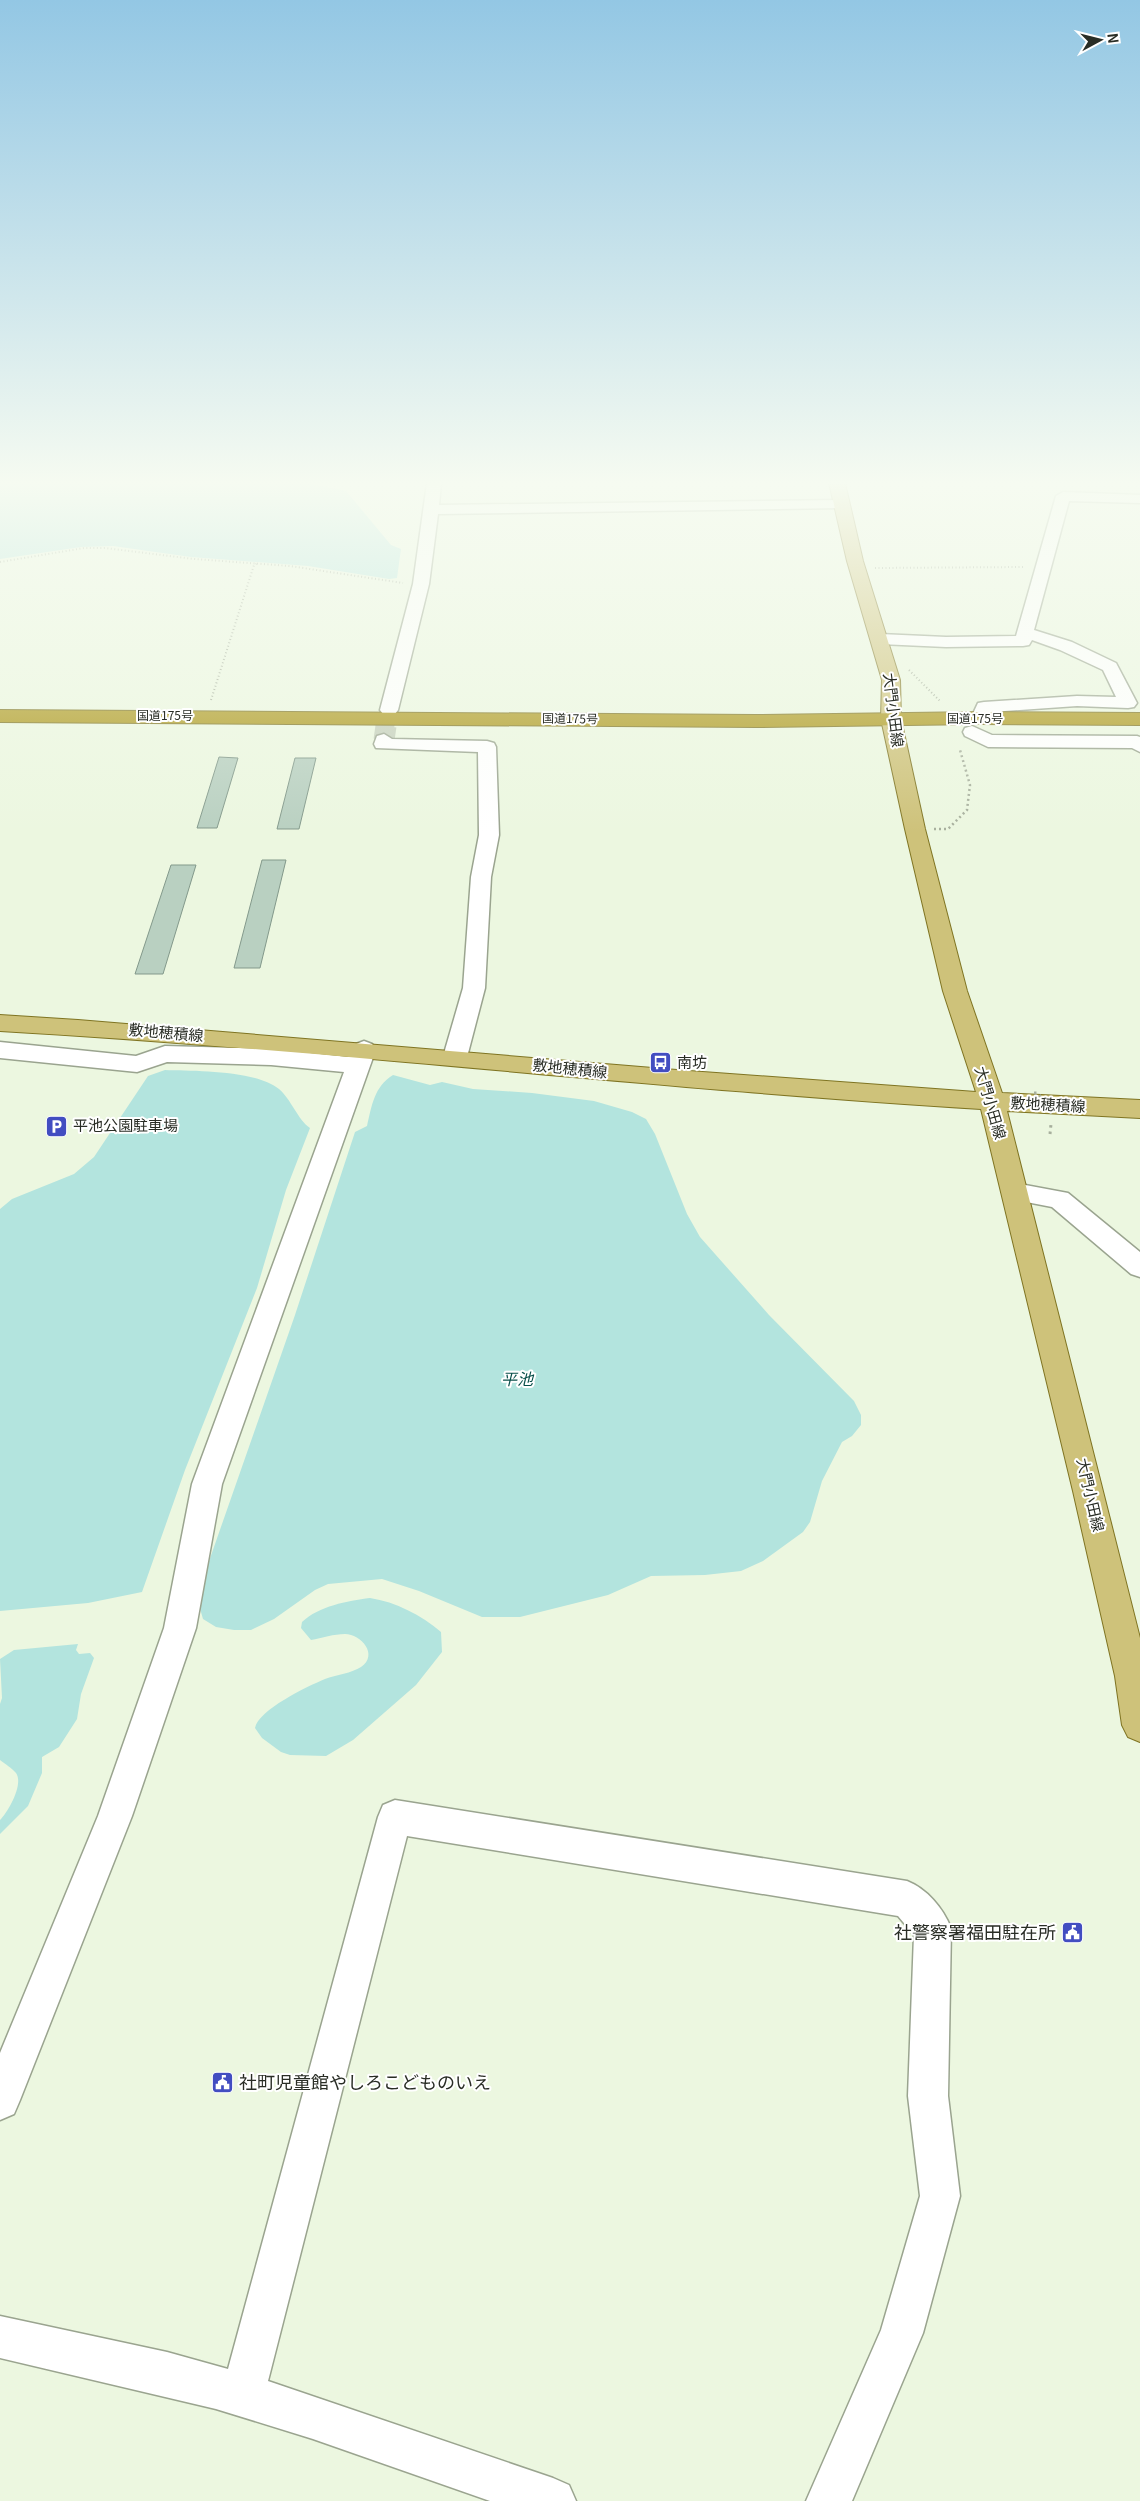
<svg xmlns="http://www.w3.org/2000/svg" width="1140" height="2501" font-family="Georgia,'Noto Sans JP',serif">
	<style>
		.water { fill: #b3e4de }
		.building { fill: #b9d0c1; stroke: #83998b }
		.lines { fill: none; stroke-linecap: round; stroke-linejoin: round }
		.minor-tunnel-far1 { stroke: #c5cfbb; stroke-width: 16; stroke-dasharray: 16 8; stroke-linecap: butt }
		.minor-tunnel { stroke: #c5cfbb; stroke-width: 21; stroke-dasharray: 21 10; stroke-linecap: butt }
		.minor-casing { stroke: #9aa48f; stroke-width: 3 }
		.major-casing { stroke: #7f7422; stroke-width: 2 }
		.highway-casing { stroke: #7f7422; stroke-width: 2 }
		.path-far2 { stroke: #a7af9d; stroke-width: 2; stroke-dasharray: 1 2.5; stroke-linecap: butt }
		.path-far1 { stroke: #a7af9d; stroke-width: 2.5; stroke-dasharray: 2 3; stroke-linecap: butt }
		.path { stroke: #a7af9d; stroke-width: 3; stroke-dasharray: 2.5 4; stroke-linecap: butt }
		.minor { fill: #fff; fill-rule: evenodd }
		.major { fill: #cec27a; fill-rule: evenodd }
		.highway { fill: #ae9a21; fill-rule: evenodd }
		.path-bridge { stroke: #a7af9d; stroke-width: 3; stroke-dasharray: 2.5 4; stroke-linecap: butt }
		.labels { text-anchor: middle; stroke-width: 4; stroke-linejoin: round; paint-order: stroke }
		.far-street-label { font-size: 12px; fill: #292d25; stroke: #fff }
		.street-label { font-size: 15px; fill: #292d25; stroke: #fff }
		.poi-label { font-size: 15px; fill: #292d25; stroke: #fff; text-anchor: start }
		.water-label { font-size: 16px; font-style: italic; fill: #094f4a; stroke: #fff }
		.near-poi-label { font-size: 18px; fill: #292d25; stroke: #fff; text-anchor: end }
	</style>
	<rect width="100%" height="100%" fill="#ecf7e0"/>
	<!-- water -->
	<g class="water">
		<polygon points="0,483 306,483 346,491 391,545 401,549 397,578 389,579 308,566 191,557 113,546 81,547 0,559"/>
		<path d="M165 1070C195 1071 255 1070 279 1089 291 1099 298 1120 310 1128L286 1190 257 1288 185 1470 142 1592 88 1603 0 1611V1209L12 1199 74 1174 94 1157 148 1076Z"/>
		<path d="M393 1075 430 1085 442 1082 473 1089 532 1093 594 1101 632 1112 646 1119 655 1134 687 1214 700 1237 769 1315 854 1401 861 1415V1425L852 1436 842 1442 822 1481 810 1522 803 1532 763 1561 741 1571 705 1575 651 1576 608 1595 520 1617H482L419 1591 382 1579 328 1584 315 1590 274 1619 251 1630H234L216 1627 203 1619 197 1598 200 1587 295 1315 355 1132 367 1126C372 1105 374 1087 393 1075Z"/>
		<path d="M370 1598C396 1602 421 1615 441 1632L442 1652 416 1685 353 1740 326 1756 290 1755 281 1752 262 1738 255 1728C258 1710 308 1686 325 1679 336 1675 352 1673 361 1667 379 1655 361 1634 345 1634 334 1634 322 1638 311 1640L301 1628 302 1622C319 1606 347 1601 370 1598Z"/>
		<path d="M78 1644 76 1650 79 1654 90 1653 94 1658 81 1694 77 1719 59 1747 42 1757V1773L28 1806 0 1834V1820C8 1812 24 1784 16 1773 12 1768 5 1764 0 1760V1704L2 1698 0 1659 14 1650Z"/>
	</g>
	<!-- building -->
	<g class="building">
		<polygon points="219,757 238,758 217,828 197,828"/>
		<polygon points="295,758 316,758 299,829 277,829"/>
		<polygon points="262,860 286,860 260,968 234,968"/>
		<polygon points="171,865 196,865 163,974 135,974"/>
	</g>
	<g class="lines">
		<!-- minor-tunnel-far1 -->
		<polyline class="minor-tunnel-far1" points="386,728 389,710"/>
		<!-- minor-tunnel -->
		<polyline class="minor-tunnel" points="384,740 386,726"/>
		<defs>
			<g id="minor">
				<polygon points="427,483 441,483 439,505 841,500 848,504 841,508 438,514 429,584 398,710 395,714 383,714 380,710 413,584"/>
				<polygon points="1063,492 1140,495 1140,503 1069,501 1034,630 1072,642 1116,663 1137,703 1134,707 1128,708 1077,706 991,712 986,722 974,722 971,718 978,703 984,702 1077,696 1116,697 1103,670 1060,650 1032,640 1029,645 1023,646 946,647 880,644 874,643 872,639 874,635 880,634 946,637 1016,636 1056,496"/>
				<polygon points="972,726 992,735 1137,736 1140,737 1140,752 1132,748 988,747 965,736 963,732 965,728"/>
				<polygon points="384,734 392,739 487,741 494,743 496,747 499,835 491,877 485,988 467,1057 463,1062 455,1065 447,1062 443,1057 463,988 471,877 479,835 478,752 376,748 374,744 377,736"/>
				<polygon points="364,1041 372,1044 376,1049 222,1484 196,1628 132,1816 20,2100 14,2114 0,2120 0,2053 98,1816 164,1628 192,1484 344,1072 271,1065 167,1062 137,1072 0,1058 0,1042 136,1056 165,1046 271,1049 349,1057 356,1044"/>
				<polygon points="1015,1183 1068,1193 1140,1252 1140,1277 1131,1274 1052,1207 1006,1198 1002,1192 1006,1186"/>
				<path d="M395 1800 907 1881C927 1889 943 1908 951 1928L948 2096 960 2196 923 2333 852 2501H806L881 2330 920 2196 908 2096 914 1935 898 1916 407 1836 268 2381 553 2478 569 2485 576 2501H490L313 2439 216 2409 0 2358V2316L167 2352 228 2369 378 1817 383 1805Z"/>
			</g>
			<path id="major" d="M829 483H845L863 561 900 680 901 719 925 829 967 991 1002 1093 1140 1100V1118L1007 1111 1140 1638V1742L1128 1737 1122 1725 1115 1676 1073 1491 981 1109C654 1089 328 1050 0 1031V1015L78 1020 689 1071 976 1092 943 991 905 829 881 719 882 680 847 561Z"/>
			<polygon id="highway" points="0,710 755,715 980,712 1140,713 1140,725 980,724 755,727 0,722"/>
		</defs>
		<!-- minor casing -->
		<use href="#minor" class="minor-casing"/>
		<!-- major casing -->
		<use href="#major" class="major-casing"/>
		<!-- highway casing -->
		<use href="#highway" class="highway-casing"/>
		<!-- path-far2 -->
		<g class="path-far2">
			<polyline points="0,562 84,548 105,548 194,559 290,566 403,583"/>
			<polyline points="875,568 1024,567"/>
			<polyline points="909,670 940,701"/>
			<polyline points="211,700 254,565 258,563"/>
		</g>
		<!-- path-far1 -->
		<polyline class="path-far1" points="934,829 948,829 967,810 970,785 960,750"/>
		<!-- path -->
		<polyline class="path" points="1050,1134 1051,1124"/>
		<!-- minor -->
		<use href="#minor" class="minor"/>
		<!-- major -->
		<use href="#major" class="major"/>
		<!-- highway -->
		<use href="#highway" class="highway"/>
		<!-- path-bridge -->
		<polyline class="path-bridge" points="1034,1093 1038,1093 1052,1114"/>
	</g>
	<!-- sky -->
	<linearGradient id="sky" x2="0" y2="1"><stop stop-color="#93c7e4"/><stop offset="0.58" stop-color="#f6fbf1"/><stop offset="1" stop-color="#f6fbf1" stop-opacity="0"/></linearGradient>
	<rect width="1140" height="833" fill="url(#sky)"/>
	<!-- icons -->
	<defs>
		<symbol id="bus-square" viewBox="-11 -11 22 22"><rect x="-9" y="-9" width="18" height="18" rx="4" fill="#424dc1" stroke="#fff"/><path d="M-5-6H5V4H4V6H2V4H-2V6H-4V4H-5ZM-3.5-4V0h7V-4ZM-3.5 1.2v1.5H-2V1.2ZM2 1.2v1.5H3.5V1.2Z" fill="#fff"/></symbol>
		<symbol id="parking-square" viewBox="-11 -11 22 22"><rect x="-9" y="-9" width="18" height="18" rx="4" fill="#424dc1" stroke="#fff"/><path d="M-3.5-5.5H1a3.5 3.5 0 0 1 0 7H-1V5.5H-3.5ZM-1-3.4V-.6H.8a1.4 1.4 0 0 0 0-2.8Z" fill="#fff"/></symbol>
		<symbol id="civic-square" viewBox="-11 -11 22 22"><rect x="-9" y="-9" width="18" height="18" rx="4" fill="#424dc1" stroke="#fff"/><path d="M-.6-6.5H3V-4.5H.6V-3L4-1V1h2V6H-6V1h2V-1L-.6-3ZM-1.2 2.5V6h2.4V2.5Z" fill="#fff"/></symbol>
	</defs>
	<g fill-rule="evenodd">
		<use href="#bus-square" x="648" y="1050" width="25" height="25"/>
		<use href="#parking-square" x="44" y="1114" width="25" height="25"/>
		<use href="#civic-square" x="1060" y="1920" width="25" height="25"/>
		<use href="#civic-square" x="210" y="2070" width="25" height="25"/>
	</g>
	<g class="labels">
		<!-- far-street labels -->
		<g class="far-street-label">
			<text x="165" y="720">国道175号</text>
			<text transform="translate(570 719) rotate(1)" y="4">国道175号</text>
			<text x="975" y="723">国道175号</text>
		</g>
		<!-- street labels -->
		<g class="street-label">
			<text transform="translate(893 710) rotate(83)" y="5">大門小田線</text>
			<text transform="translate(166 1033) rotate(5)" y="5">敷地穂積線</text>
			<text transform="translate(570 1069) rotate(6)" y="5">敷地穂積線</text>
			<text transform="translate(990 1103) rotate(74)" y="5">大門小田線</text>
			<text transform="translate(1048 1105) rotate(3)" y="5">敷地穂積線</text>
			<text transform="translate(1090 1495) rotate(77)" y="5">大門小田線</text>
		</g>
		<!-- poi labels -->
		<g class="poi-label">
			<text x="677" y="1068">南坊</text>
			<text x="73" y="1131">平池公園駐車場</text>
		</g>
		<!-- water labels -->
		<g class="water-label">
			<text x="517" y="1385">平池</text>
		</g>
		<!-- near-poi labels -->
		<g class="near-poi-label">
			<text x="1056" y="1939">社警察署福田駐在所</text>
			<text x="239" y="2089" text-anchor="start">社町児童館やしろこどものいえ</text>
		</g>
	</g>
	<!-- north arrow -->
	<g transform="translate(1100 40) rotate(83)" stroke="#ffffff" stroke-width="4" paint-order="stroke">
	<path d="M0-4L9 19L0 12L-9 19Z" fill="#292d25"/>
	<text y="-8" font-size="14" font-weight="bold" text-anchor="middle" fill="#292d25">N</text>
	</g>
</svg>
